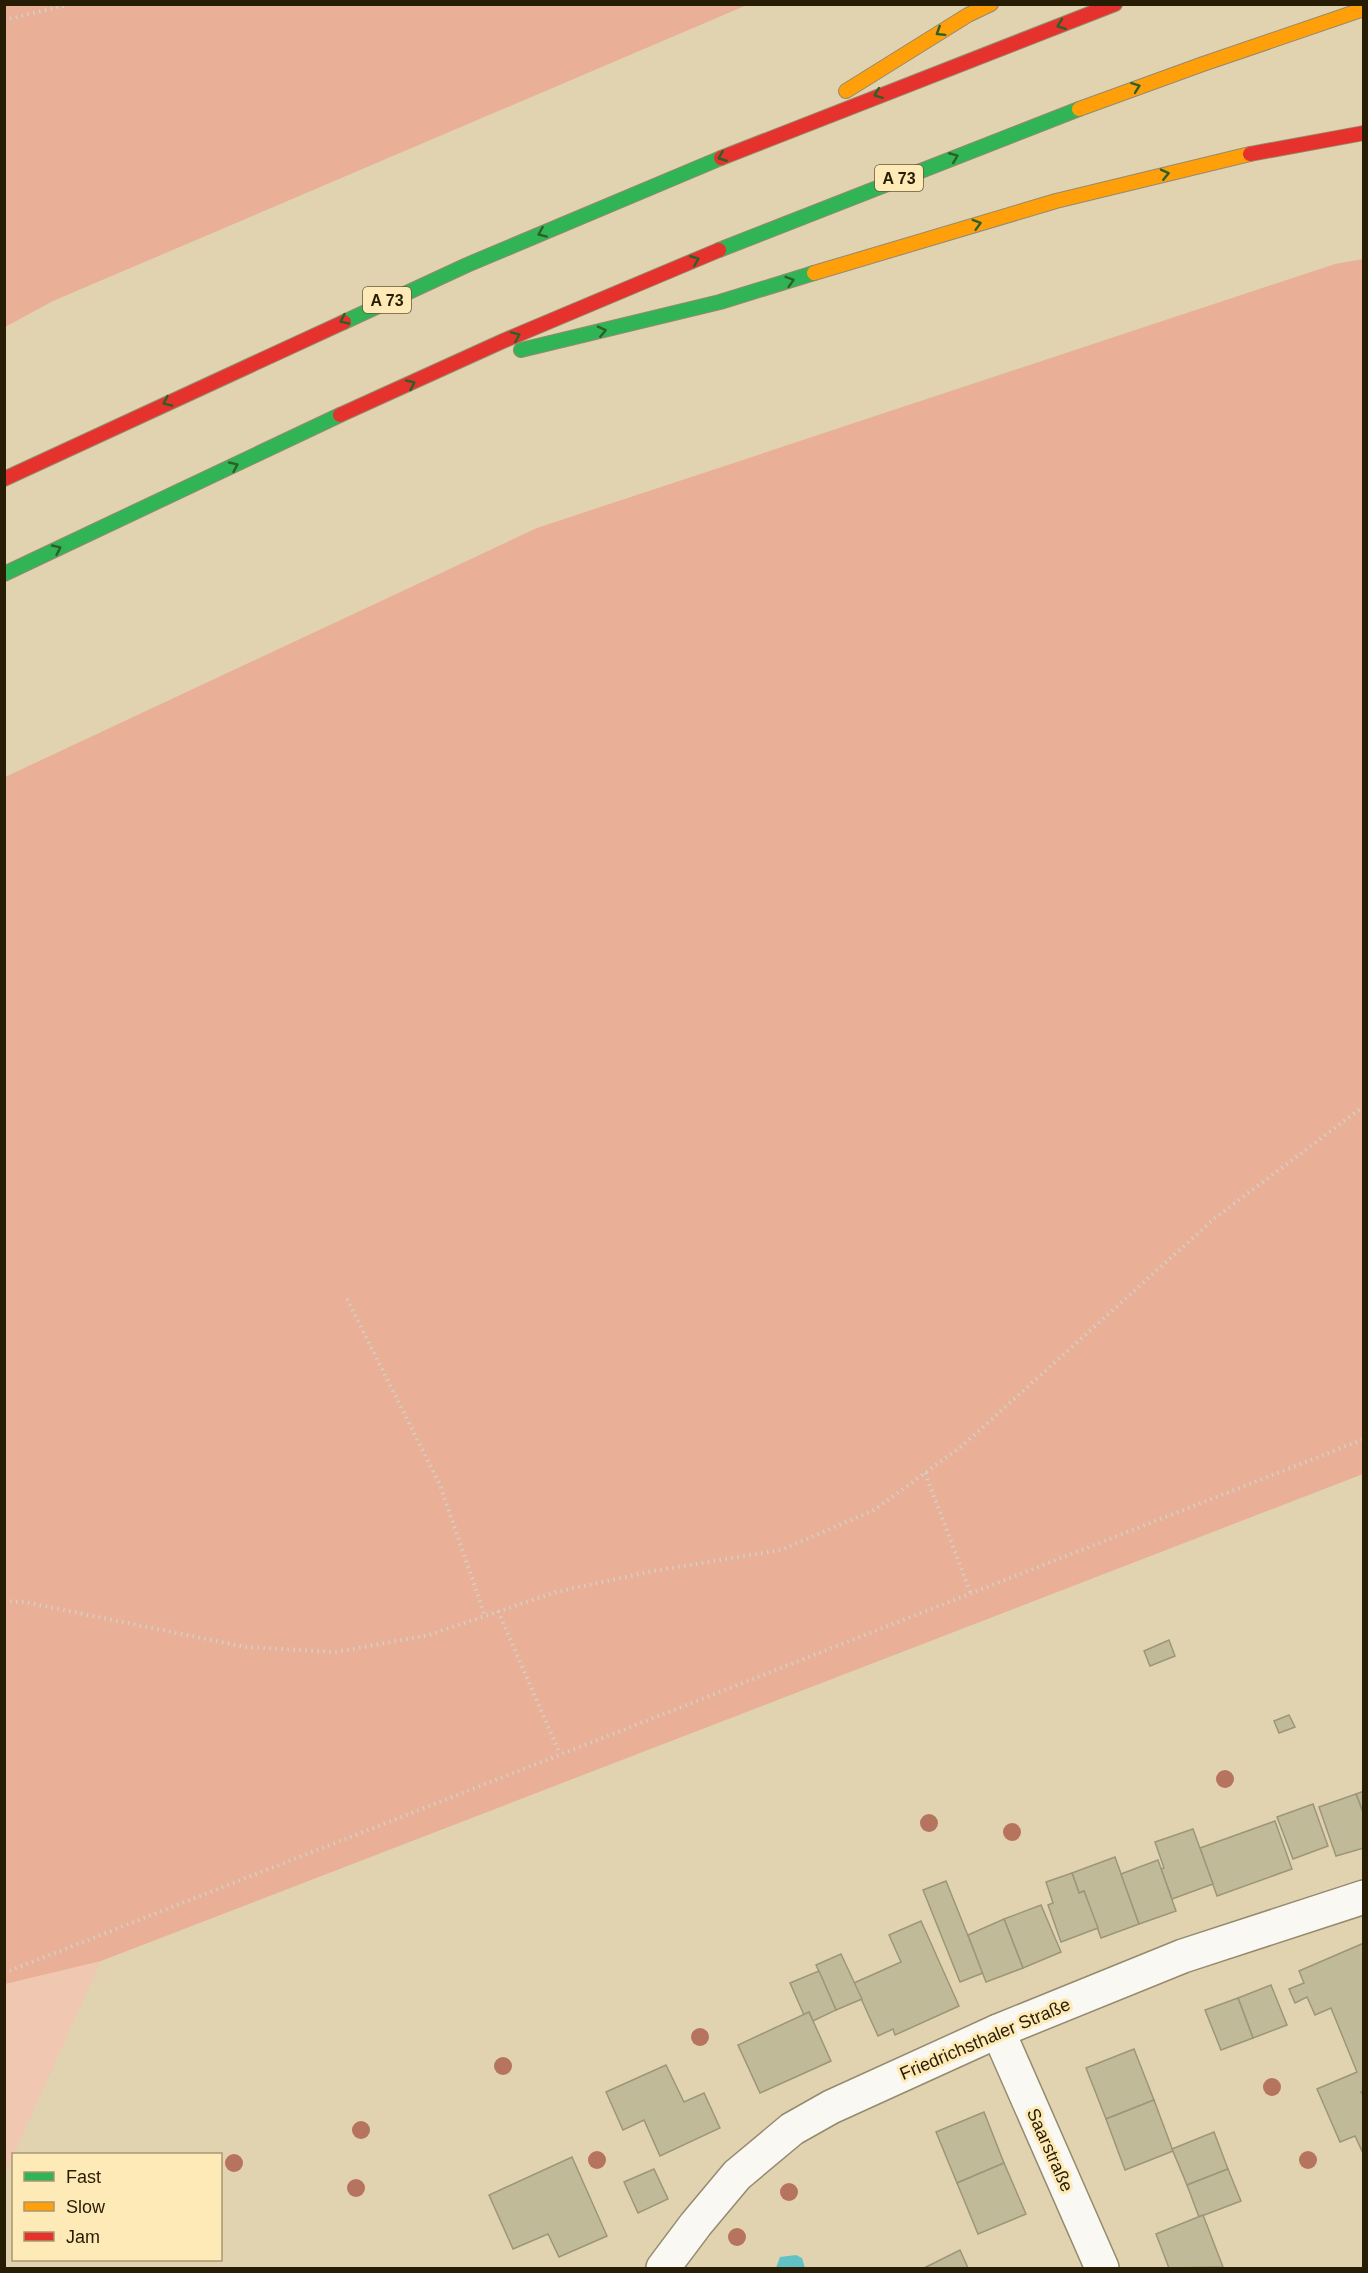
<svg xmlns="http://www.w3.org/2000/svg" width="1368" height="2273" font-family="Arial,sans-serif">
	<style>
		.green { fill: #f0c7b1 }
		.forest { fill: #e9af97 }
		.water { fill: #61c2c5 }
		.building { fill: #c0ba98; stroke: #9c967a; stroke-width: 1.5 }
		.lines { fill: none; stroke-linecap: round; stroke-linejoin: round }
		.street-casing { stroke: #958a6e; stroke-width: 36 }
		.fast-casing { stroke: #958a6e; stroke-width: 16 }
		.slow-casing { stroke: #958a6e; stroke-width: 16 }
		.jam-casing { stroke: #958a6e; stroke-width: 16 }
		.path { stroke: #d4d0c5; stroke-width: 4; stroke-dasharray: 1.5 4.5; stroke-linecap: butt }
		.street { stroke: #faf8f3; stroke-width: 33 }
		.fast { stroke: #30b455; stroke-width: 14 }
		.slow { stroke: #ff9f0a; stroke-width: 14 }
		.jam { stroke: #e5322d; stroke-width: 14 }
		.tree { fill: #b6735e }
		.oneway { stroke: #2b6128 }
		.labels { text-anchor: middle; stroke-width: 6; stroke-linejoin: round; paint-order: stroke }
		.shield { fill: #feeab7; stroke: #685a3a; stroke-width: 1.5 }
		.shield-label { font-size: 16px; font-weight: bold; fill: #271d04 }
		.street-label { font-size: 18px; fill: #271d04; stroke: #feeab7 }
	</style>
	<rect width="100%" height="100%" fill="#e1d3b0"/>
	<!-- green -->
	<polygon class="green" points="101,1961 14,2154 5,2174 5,1984"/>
	<!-- forest -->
	<g class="forest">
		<polygon points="5,4 747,4 747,5 53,301 5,327"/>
		<polygon points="1363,259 1363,1474 101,1961 5,1984 5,777 537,528 1335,264"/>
	</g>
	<!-- water -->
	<polygon class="water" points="796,2255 802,2258 805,2268 776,2268 780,2257"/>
	<!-- building -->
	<g class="building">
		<polygon points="1169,1640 1175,1656 1150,1666 1144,1651"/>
		<polygon points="1289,1715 1295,1727 1279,1733 1274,1721"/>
		<polygon points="1364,1791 1364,1815 1356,1794"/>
		<polygon points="1356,1794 1364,1815 1364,1848 1336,1856 1319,1807"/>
		<polygon points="1313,1804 1328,1846 1293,1859 1277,1817"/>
		<polygon points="1275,1821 1292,1869 1217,1896 1200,1848"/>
		<polygon points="1193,1829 1213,1884 1172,1899 1161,1869 1164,1868 1155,1842"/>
		<polygon points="1115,1857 1139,1924 1101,1938 1084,1891 1079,1893 1072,1873"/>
		<polygon points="1158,1860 1176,1911 1139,1924 1121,1874"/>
		<polygon points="1072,1873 1079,1893 1084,1891 1098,1928 1061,1942 1048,1905 1053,1903 1046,1882"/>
		<polygon points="946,1881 983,1973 960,1982 923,1890"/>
		<polygon points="1041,1905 1061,1952 1023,1968 1004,1919"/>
		<polygon points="1004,1919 1023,1968 986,1982 968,1935"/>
		<polygon points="921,1921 959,2006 895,2035 893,2029 878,2036 854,1983 901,1962 889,1935"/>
		<polygon points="1364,1943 1364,2091 1361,2092 1364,2097 1364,2151 1362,2151 1355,2136 1340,2142 1317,2089 1357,2072 1331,2008 1315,2015 1307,1997 1295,2003 1289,1989 1304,1983 1299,1971"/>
		<polygon points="841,1954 862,1999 836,2010 816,1965"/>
		<polygon points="819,1971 836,2010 813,2021 809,2012 804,2015 790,1983"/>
		<polygon points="1271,1985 1287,2025 1253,2038 1238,1998"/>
		<polygon points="1238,1998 1253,2038 1221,2050 1205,2010"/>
		<polygon points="809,2012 831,2061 760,2093 738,2045"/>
		<polygon points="1134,2049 1154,2100 1106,2119 1086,2068"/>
		<polygon points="666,2065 684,2102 704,2093 720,2128 660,2156 644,2120 623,2130 606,2092"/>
		<polygon points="1154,2100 1173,2151 1125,2170 1106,2119"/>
		<polygon points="984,2112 1004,2163 957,2183 936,2132"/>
		<polygon points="1214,2132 1228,2169 1187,2185 1172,2149"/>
		<polygon points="572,2157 607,2236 559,2257 548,2234 513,2249 489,2195"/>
		<polygon points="1004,2163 1026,2214 978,2234 957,2183"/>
		<polygon points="654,2169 668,2199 638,2213 624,2182"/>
		<polygon points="1228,2169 1241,2201 1199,2217 1187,2185"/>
		<polygon points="1203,2215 1223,2267 1169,2268 1156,2234"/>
		<polygon points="960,2250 968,2268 924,2268"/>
	</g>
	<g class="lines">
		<defs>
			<g id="street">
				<polyline points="998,2031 1102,2268"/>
				<polyline points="663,2268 696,2224 737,2175 792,2129 831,2107 998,2031 1183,1956 1364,1897"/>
			</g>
			<g id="fast">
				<polyline points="719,250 1079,109"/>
				<polyline points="344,322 467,265 721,158"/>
				<polyline points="521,350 720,302 814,273"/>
				<polyline points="4,574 340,415"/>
			</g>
			<g id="slow">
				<polyline points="846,91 968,15 991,4"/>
				<polyline points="1079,109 1203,64 1364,9"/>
				<polyline points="814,273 1056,201 1250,154"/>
			</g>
			<g id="jam">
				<polyline points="1250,154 1364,133"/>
				<polyline points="721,158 1115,4"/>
				<polyline points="340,415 503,341 719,250"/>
				<polyline points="4,479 344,322"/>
			</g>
		</defs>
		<!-- street casing -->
		<use href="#street" class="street-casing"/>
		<!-- fast casing -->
		<use href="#fast" class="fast-casing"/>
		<!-- slow casing -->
		<use href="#slow" class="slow-casing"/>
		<!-- jam casing -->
		<use href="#jam" class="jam-casing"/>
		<!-- path -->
		<g class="path">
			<polyline points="4,20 72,4"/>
			<polyline points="347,1299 440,1485 485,1616"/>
			<polyline points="925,1473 971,1594"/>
			<polyline points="4,1601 24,1602 246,1647 336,1652 429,1635 556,1592 653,1571 781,1550 874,1510 962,1446 1215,1218 1364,1106"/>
			<polyline points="498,1611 560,1754"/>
			<polyline points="4,1973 1364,1439"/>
		</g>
		<!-- street -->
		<use href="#street" class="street"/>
		<!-- fast -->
		<use href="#fast" class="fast"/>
		<!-- slow -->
		<use href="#slow" class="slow"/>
		<!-- jam -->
		<use href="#jam" class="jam"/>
	</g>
	<!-- trees -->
	<g class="tree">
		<circle cx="1225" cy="1779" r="9"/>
		<circle cx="929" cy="1823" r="9"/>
		<circle cx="1012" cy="1832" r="9"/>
		<circle cx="700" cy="2037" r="9"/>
		<circle cx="503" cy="2066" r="9"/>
		<circle cx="1272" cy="2087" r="9"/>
		<circle cx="361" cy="2130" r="9"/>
		<circle cx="597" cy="2160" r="9"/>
		<circle cx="1308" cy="2160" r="9"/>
		<circle cx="234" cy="2163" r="9"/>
		<circle cx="356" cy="2188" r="9"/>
		<circle cx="789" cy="2192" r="9"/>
		<circle cx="737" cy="2237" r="9"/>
	</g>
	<!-- one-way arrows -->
	<defs><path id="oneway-chevron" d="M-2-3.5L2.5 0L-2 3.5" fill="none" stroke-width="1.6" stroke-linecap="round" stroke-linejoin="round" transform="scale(1.5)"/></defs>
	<g class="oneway">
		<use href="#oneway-chevron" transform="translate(1061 25) rotate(159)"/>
		<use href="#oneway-chevron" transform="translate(940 32) rotate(148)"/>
		<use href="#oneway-chevron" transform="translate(1136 87) rotate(-20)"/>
		<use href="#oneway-chevron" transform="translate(878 94) rotate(159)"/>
		<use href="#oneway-chevron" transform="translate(722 157) rotate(158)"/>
		<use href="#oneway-chevron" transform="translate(954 157) rotate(-22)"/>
		<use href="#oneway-chevron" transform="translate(1165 174) rotate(-13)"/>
		<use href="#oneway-chevron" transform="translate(977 224) rotate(-16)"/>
		<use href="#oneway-chevron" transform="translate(542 233) rotate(157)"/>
		<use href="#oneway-chevron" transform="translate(695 260) rotate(-22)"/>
		<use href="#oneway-chevron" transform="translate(790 281) rotate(-17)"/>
		<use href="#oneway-chevron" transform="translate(344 320) rotate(155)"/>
		<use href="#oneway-chevron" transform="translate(602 331) rotate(-13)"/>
		<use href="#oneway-chevron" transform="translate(516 336) rotate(-24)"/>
		<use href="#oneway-chevron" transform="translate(411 384) rotate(-25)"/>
		<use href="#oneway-chevron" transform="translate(167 402) rotate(155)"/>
		<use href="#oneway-chevron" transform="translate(234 466) rotate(-25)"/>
		<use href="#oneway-chevron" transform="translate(57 549) rotate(-25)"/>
	</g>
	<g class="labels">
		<!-- shield labels -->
		<g class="shield">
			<rect x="875" y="165" width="48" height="26" rx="4.5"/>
			<rect x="363" y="287" width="48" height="26" rx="4.5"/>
		</g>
		<g class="shield-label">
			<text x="899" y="184">A 73</text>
			<text x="387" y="306">A 73</text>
		</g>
		<!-- street labels -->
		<g class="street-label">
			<text transform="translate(985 2039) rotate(-23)" y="6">Friedrichsthaler Straße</text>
			<text transform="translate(1050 2150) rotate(66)" y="6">Saarstraße</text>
		</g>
	</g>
	<!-- border -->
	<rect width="1368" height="2273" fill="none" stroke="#271d04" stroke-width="12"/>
	<!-- legend -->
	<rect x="12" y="2153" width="210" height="108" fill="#feeab7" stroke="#a8986f" stroke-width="1.5"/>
	<rect x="24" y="2172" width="30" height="9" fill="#30b455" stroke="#a8986f" stroke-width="1.5"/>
	<text x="66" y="2183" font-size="18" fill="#271d04">Fast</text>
	<rect x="24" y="2202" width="30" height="9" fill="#ff9f0a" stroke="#a8986f" stroke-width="1.5"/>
	<text x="66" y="2213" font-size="18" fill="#271d04">Slow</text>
	<rect x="24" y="2232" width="30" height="9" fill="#e5322d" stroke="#a8986f" stroke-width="1.5"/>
	<text x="66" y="2243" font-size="18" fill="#271d04">Jam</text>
</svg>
